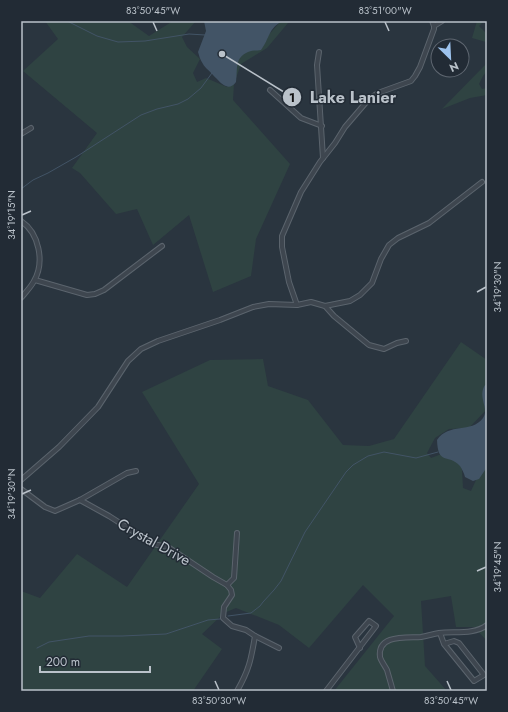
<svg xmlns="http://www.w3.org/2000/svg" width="508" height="712" font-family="Jost,sans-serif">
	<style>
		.green { fill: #2f4342 }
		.water { fill: #425466 }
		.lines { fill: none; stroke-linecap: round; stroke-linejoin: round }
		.stream { stroke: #425466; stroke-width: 1 }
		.minor-casing { stroke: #5b646d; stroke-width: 6 }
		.minor { stroke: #3e464f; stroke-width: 4 }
		.ticks { fill: none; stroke: #bac2ca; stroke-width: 1.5 }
		.labels { text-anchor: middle; stroke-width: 3; stroke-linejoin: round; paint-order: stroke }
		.street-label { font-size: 15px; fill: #bac2ca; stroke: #222b35 }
		.leader { fill: none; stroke: #bac2ca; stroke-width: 1.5 }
		.callout-dot { fill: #bac2ca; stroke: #222b35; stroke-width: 1.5 }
		.mark-label { font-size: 12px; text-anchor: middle; font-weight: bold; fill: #111 }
		.callout-label { font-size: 16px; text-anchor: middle; font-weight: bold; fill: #bac2ca; stroke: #222b35; stroke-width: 3; stroke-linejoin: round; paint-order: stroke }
		.neatline { fill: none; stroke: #bac2ca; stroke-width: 1.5 }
		.ticks-label { font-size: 10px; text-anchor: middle; fill: #bac2ca }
	</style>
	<rect width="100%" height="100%" fill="#2a353f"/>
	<!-- green -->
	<g class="green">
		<polygon points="45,21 128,21 149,36 173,21 196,21 182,37 187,47 200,59 193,73 197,82 206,78 227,87 231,68 245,49 257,48 281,21 291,21 288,23 267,48 241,64 234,84 233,100 290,164 256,239 251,276 213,292 189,215 153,245 137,209 116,214 80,173 72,168 97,133 23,71 58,39"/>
		<polygon points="477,21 484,21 479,26 487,34 487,45 486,42 472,38"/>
		<polygon points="487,63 487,71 483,76 479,84 482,89 487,88 487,95 470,98 442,109"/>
		<polygon points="461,342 487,360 487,409 469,428 449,429 435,438 427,453 431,458 447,452 459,456 462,470 463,488 471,491 476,480 477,468 487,455 487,641 474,627 456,627 451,596 421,601 425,666 447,691 334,691 394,616 363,585 309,648 279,625 236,608 224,613 202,634 222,649 193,691 21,691 21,591 40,598 77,554 127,587 199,484 142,392 210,360 263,359 268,386 308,400 343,445 369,446 394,439"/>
	</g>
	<!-- water -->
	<g class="water">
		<path d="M204 21H283C268 28 270 38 261 50 257 51 253 50 248 52 234 58 238 69 236 82 228 93 220 82 213 75 210 71 205 68 203 64 200 60 199 55 198 52L206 31Z"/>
		<path d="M485 385H487V467L479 479 473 481 465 477C464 473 462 469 460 466 448 453 438 466 437 440 449 422 471 434 483 418 490 409 477 397 485 385Z"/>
	</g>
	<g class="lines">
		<!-- stream -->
		<g class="stream">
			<polyline points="67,21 97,36 118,42 145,41 189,34 205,35"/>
			<polyline points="21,189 33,180 48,173 76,157 141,115 157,109 178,104 188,99 201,88 212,73"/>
			<polyline points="228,616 251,613 260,606 263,602 274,590 281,581 305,532 346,472 353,465 368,456 384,452 416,458 438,452"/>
			<polyline points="37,648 49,642 89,636 122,636 166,634 208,620 220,619"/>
		</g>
		<defs>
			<g id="minor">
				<polyline points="434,26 442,21"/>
				<polyline points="319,52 317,65 323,158"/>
				<polyline points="270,90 301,118 322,126"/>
				<polyline points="21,134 31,128"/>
				<path d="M21 221C39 233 45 262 34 281 31 287 25 293 21 298"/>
				<polyline points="35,280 87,295 95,294 104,290 162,246"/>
				<polyline points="297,305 289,282 282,247 282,236 301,192 320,162 335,143 345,127 369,99 378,93 411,81 415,76 420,67 434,29 434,26 432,21"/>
				<polyline points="325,306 350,301 360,295 372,283 381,259 389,245 398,238 429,223 482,182"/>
				<polyline points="21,480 59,447 98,407 128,361 141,349 158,341 220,320 253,307 269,304 297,305 311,302 325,306 334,316 369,345 384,349 397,343 406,341"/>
				<polyline points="21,489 45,507 55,511 80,500 127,473 136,471"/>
				<polyline points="80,500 109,516 153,544 168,547 213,577 227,585 231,590 232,595 224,607 223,618 232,626 246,630 255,636 279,648"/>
				<polyline points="227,585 234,578 237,533"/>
				<polyline points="440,633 444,644 474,681 484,675 459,643 454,641 444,644"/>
				<path d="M237 691C249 670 251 660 255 636"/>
				<polyline points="326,691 376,626 369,621 355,637 360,648"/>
				<path d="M393 691C391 684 389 677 387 670 385 666 381 661 380 657 377 634 407 638 421 637 427 636 433 634 439 633 454 631 474 635 487 625"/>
			</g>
		</defs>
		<!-- minor casing -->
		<use href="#minor" class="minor-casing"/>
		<!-- minor -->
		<use href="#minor" class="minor"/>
	</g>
	<!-- ticks -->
	<path class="ticks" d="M153 22 157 31M385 22 389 31M22 215 31 211M477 292 486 287M22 494 31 490M477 571 486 567M215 681 219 690M447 681 451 690"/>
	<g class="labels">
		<!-- street labels -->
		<g class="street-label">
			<text transform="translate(154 542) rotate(29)" y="5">Crystal Drive</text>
		</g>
	</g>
	<!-- callouts -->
	<path class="leader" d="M222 54L292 97"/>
	<g class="callout-dot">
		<circle cx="222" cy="54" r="4"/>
		<circle cx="292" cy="97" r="10"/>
	</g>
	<g class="mark-label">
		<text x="292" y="102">1</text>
	</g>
	<g class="callout-label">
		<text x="353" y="103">Lake Lanier</text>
	</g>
	<!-- border -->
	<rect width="508" height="712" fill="none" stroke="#222b35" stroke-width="44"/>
	<!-- north arrow -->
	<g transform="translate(450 58) rotate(156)"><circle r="19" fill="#222b35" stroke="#5f6771"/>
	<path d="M0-3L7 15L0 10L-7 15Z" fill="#9dc2ec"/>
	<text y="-6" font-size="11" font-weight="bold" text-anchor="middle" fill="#bac2ca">N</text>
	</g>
	<!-- scale -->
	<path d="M40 666v6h110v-6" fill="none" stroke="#bac2ca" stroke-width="2"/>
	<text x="46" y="666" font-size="12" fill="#bac2ca" stroke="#222b35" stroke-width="3" paint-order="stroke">200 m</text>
	<rect x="22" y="22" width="464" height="668" class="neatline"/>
	<g class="ticks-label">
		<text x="153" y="14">83°50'45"W</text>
		<text x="385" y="14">83°51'00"W</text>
		<text transform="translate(11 215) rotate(-90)" y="4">34°19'15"N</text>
		<text transform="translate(497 287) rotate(-90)" y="4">34°19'30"N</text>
		<text transform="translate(11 494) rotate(-90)" y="4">34°19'30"N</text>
		<text transform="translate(497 567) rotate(-90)" y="4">34°19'45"N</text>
		<text x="219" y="704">83°50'30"W</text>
		<text x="451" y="704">83°50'45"W</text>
	</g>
</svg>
